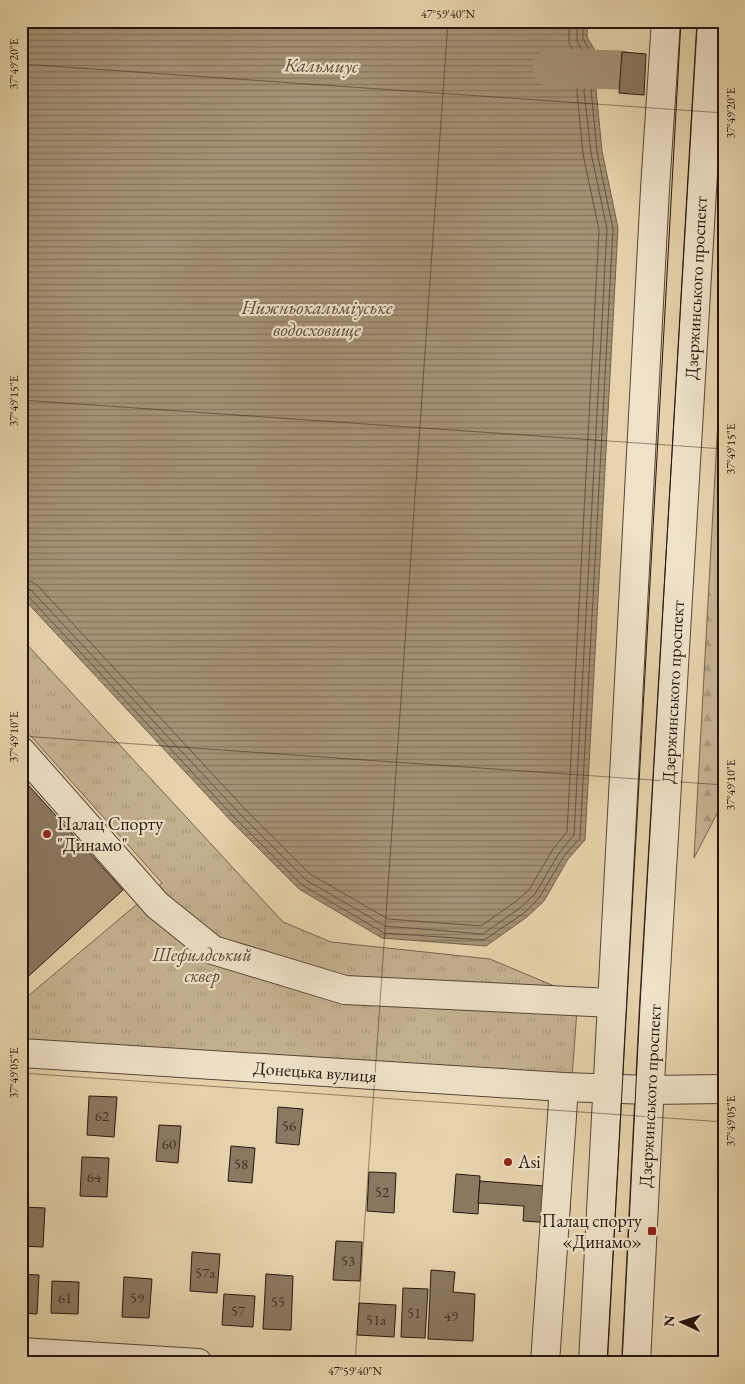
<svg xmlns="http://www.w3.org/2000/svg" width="745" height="1384" font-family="'EB Garamond',serif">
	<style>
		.forest { fill: url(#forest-firs); stroke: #766450 }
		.park { fill: url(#park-tufts); stroke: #766450 }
		.water { fill: url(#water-rules); stroke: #72614c }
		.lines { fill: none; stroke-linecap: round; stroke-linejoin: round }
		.shore { stroke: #665442; stroke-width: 1 }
		.river { stroke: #a59376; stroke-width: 39 }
		.building { fill: #8a7860; stroke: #26160e }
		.minor-casing { stroke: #564536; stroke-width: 30 }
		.minor { stroke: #efe2c9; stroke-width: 28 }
		.tram { stroke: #26160e; stroke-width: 1 }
		.ticks { fill: none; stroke: #26160e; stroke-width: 1; stroke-opacity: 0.45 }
		.poi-dot { fill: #8f2418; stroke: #efe2c9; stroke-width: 2 }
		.labels { text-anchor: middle; stroke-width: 4.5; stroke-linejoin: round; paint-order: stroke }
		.number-label { font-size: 15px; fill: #3f2e22 }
		.street-label { font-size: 18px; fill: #26160e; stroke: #efe2c9 }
		.poi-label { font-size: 18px; fill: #26160e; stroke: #efe2c9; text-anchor: start }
		.park-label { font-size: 18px; font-style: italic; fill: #564535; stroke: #efe2c9 }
		.water-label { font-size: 19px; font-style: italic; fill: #594838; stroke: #efe2c9 }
		.neatline { fill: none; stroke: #26160e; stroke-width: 2 }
		.ticks-label { font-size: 12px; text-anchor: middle; fill: #26160e }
	</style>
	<defs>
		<pattern id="forest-firs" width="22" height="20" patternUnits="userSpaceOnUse" patternTransform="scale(1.25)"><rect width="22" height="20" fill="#c5b391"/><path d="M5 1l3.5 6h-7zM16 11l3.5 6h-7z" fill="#a9997c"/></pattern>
		<pattern id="park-tufts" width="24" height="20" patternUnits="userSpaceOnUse" patternTransform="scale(1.25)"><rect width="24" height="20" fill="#c5b391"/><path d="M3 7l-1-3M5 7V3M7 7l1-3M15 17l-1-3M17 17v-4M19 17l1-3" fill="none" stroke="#a9997c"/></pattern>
		<pattern id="water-rules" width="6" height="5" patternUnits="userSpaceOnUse" patternTransform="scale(1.25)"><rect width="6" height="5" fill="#a59376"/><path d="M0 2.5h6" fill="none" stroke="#86775f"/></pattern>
	</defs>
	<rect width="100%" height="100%" fill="#e6d3ac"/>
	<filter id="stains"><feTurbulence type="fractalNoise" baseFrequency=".004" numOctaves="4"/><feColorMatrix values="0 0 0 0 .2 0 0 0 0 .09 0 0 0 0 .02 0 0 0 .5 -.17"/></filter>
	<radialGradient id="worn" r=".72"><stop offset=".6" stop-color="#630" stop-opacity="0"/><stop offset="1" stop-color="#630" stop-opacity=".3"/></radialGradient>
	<!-- forest -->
	<polygon class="forest" points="724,310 724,800 694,858"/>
	<!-- park -->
	<polygon class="park" points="21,638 283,922 331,942 490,959 578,996 572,1078 21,1045 21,1002 162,883 21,725"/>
	<!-- water -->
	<polygon class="water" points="21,21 588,21 587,37 606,69 596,89 602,151 618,228 585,840 568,859 544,901 527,917 486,946 382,938 299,889 231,821 21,596"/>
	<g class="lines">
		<!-- shore -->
		<g class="shore">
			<polyline points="21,579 30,581 37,585 244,808 310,874 388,919 481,926 515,902 529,890 553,849 567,832 599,230 583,154 577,92 578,83 584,69 569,43 569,21"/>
			<polyline points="21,587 31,590 239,813 306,880 385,926 483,934 520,908 535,894 559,853 574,835 607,229 591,153 584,91 585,86 593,69 577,41 577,21"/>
			<polyline points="21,593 27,595 234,817 302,885 384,933 484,940 524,913 539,898 564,856 580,838 613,229 597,152 591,90 600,69 583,39 583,21"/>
		</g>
		<!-- river -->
		<polyline class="river" points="552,68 621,70"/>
	</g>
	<!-- building -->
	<g class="building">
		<polygon points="622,52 646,54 644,95 619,93"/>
		<polygon points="21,777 123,890 21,983"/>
		<polygon points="89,1096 117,1097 114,1137 87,1135"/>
		<polygon points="278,1107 303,1109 299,1145 276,1143"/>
		<polygon points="21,1108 27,1109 24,1164 21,1164"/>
		<polygon points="159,1125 181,1126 178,1163 156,1161"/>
		<polygon points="231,1146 255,1148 252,1183 228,1181"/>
		<polygon points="82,1157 109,1158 107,1197 80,1196"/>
		<polygon points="369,1172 396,1173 394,1213 367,1211"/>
		<polygon points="456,1174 480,1176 478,1214 453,1212"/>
		<polygon points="480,1181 571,1188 569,1224 523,1221 524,1206 478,1203"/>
		<polygon points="21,1207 45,1208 43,1247 21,1246"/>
		<polygon points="336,1241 362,1242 360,1281 333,1280"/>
		<polygon points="192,1252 220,1254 217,1293 190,1291"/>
		<polygon points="431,1270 455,1272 453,1292 475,1294 473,1341 428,1339"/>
		<polygon points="21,1274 39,1275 37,1314 21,1313"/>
		<polygon points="266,1274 293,1276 291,1330 263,1329"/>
		<polygon points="124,1277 152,1279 149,1318 122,1317"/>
		<polygon points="52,1281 79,1282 78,1314 51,1313"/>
		<polygon points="403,1288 428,1289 425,1338 401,1337"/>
		<polygon points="224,1294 255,1296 253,1327 222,1325"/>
		<polygon points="359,1303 396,1305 394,1337 357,1335"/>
	</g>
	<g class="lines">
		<defs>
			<g id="minor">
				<polyline points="21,751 157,905 213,950 345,990 612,1003"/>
				<polyline points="21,1053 564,1087 650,1090 724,1089"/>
				<polyline points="21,1352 198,1363"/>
				<polyline points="545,1363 564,1087"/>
				<polyline points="593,1363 655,189 666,21"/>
				<polyline points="636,1363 654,1005 712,21"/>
			</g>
		</defs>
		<!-- minor casing -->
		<use href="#minor" class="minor-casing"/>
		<!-- minor -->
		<use href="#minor" class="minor"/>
		<!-- tram -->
		<g class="tram">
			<polyline points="607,1363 681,21"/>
			<polyline points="622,1363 640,1005 697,21"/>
		</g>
	</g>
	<!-- ticks -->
	<path class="ticks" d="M21 64 724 113M21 400 724 449M21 736 724 785M21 1073 724 1122M355 1363 448 21"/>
	<!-- markers -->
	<g class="poi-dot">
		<circle cx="47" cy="834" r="5"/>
		<circle cx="508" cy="1162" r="5"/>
		<rect x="647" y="1226" width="10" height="10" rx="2.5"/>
	</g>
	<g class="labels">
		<!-- number labels -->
		<g class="number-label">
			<text x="102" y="1121">62</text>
			<text x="289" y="1131">56</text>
			<text x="169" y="1149">60</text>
			<text x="241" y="1169">58</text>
			<text x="94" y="1182">64</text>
			<text x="382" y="1197">52</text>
			<text x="348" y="1266">53</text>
			<text x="205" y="1278">57а</text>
			<text x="65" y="1303">61</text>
			<text x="137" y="1303">59</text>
			<text x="278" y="1307">55</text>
			<text x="238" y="1316">57</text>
			<text x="414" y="1318">51</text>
			<text x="451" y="1321">49</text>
			<text x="376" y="1325">51а</text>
		</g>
		<!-- street labels -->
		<g class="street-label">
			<text transform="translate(696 288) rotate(-87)" y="6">Дзержинського проспект</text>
			<text transform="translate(673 692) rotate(-87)" y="6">Дзержинського проспект</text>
			<text transform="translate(315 1072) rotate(4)" y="6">Донецька вулиця</text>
			<text transform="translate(650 1096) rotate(-87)" y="6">Дзержинського проспект</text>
		</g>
		<!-- poi labels -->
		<g class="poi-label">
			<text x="57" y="830">Палац Спорту<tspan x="57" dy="21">"Динамо"</tspan></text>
			<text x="518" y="1168">Asi</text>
			<text x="642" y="1227" text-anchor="end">Палац спорту<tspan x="642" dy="21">«Динамо»</tspan></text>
		</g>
		<!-- park labels -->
		<g class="park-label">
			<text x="202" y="961">Шефилдський<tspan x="202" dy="21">сквер</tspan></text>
		</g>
		<!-- water labels -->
		<g class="water-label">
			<text transform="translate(321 65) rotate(1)" y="7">Кальмиус</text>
			<text x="317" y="314">Нижньокальміуське<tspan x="317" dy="22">водосховище</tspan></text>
		</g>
	</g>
	<!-- margin -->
	<rect width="745" height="1384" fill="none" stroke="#e6d3ac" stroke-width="55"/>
	<!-- north arrow -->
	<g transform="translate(682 1322) rotate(274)" stroke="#efe2c9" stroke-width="4" paint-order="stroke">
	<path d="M0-4L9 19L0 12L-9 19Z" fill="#26160e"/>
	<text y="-8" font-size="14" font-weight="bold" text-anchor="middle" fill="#26160e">N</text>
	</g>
	<rect x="28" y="28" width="690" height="1328" class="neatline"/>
	<g class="ticks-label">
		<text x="448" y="18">47°59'40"N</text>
		<text transform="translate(14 64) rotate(-90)" y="4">37°49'20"E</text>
		<text transform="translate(731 113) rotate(-90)" y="4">37°49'20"E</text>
		<text transform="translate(14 401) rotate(-90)" y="4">37°49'15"E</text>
		<text transform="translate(731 449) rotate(-90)" y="4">37°49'15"E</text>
		<text transform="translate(14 737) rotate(-90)" y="4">37°49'10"E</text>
		<text transform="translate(731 785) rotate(-90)" y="4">37°49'10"E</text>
		<text transform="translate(14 1073) rotate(-90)" y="4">37°49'05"E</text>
		<text transform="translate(731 1121) rotate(-90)" y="4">37°49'05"E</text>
		<text x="355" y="1375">47°59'40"N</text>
	</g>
	<rect width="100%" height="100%" filter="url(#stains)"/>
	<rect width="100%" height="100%" fill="url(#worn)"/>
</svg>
